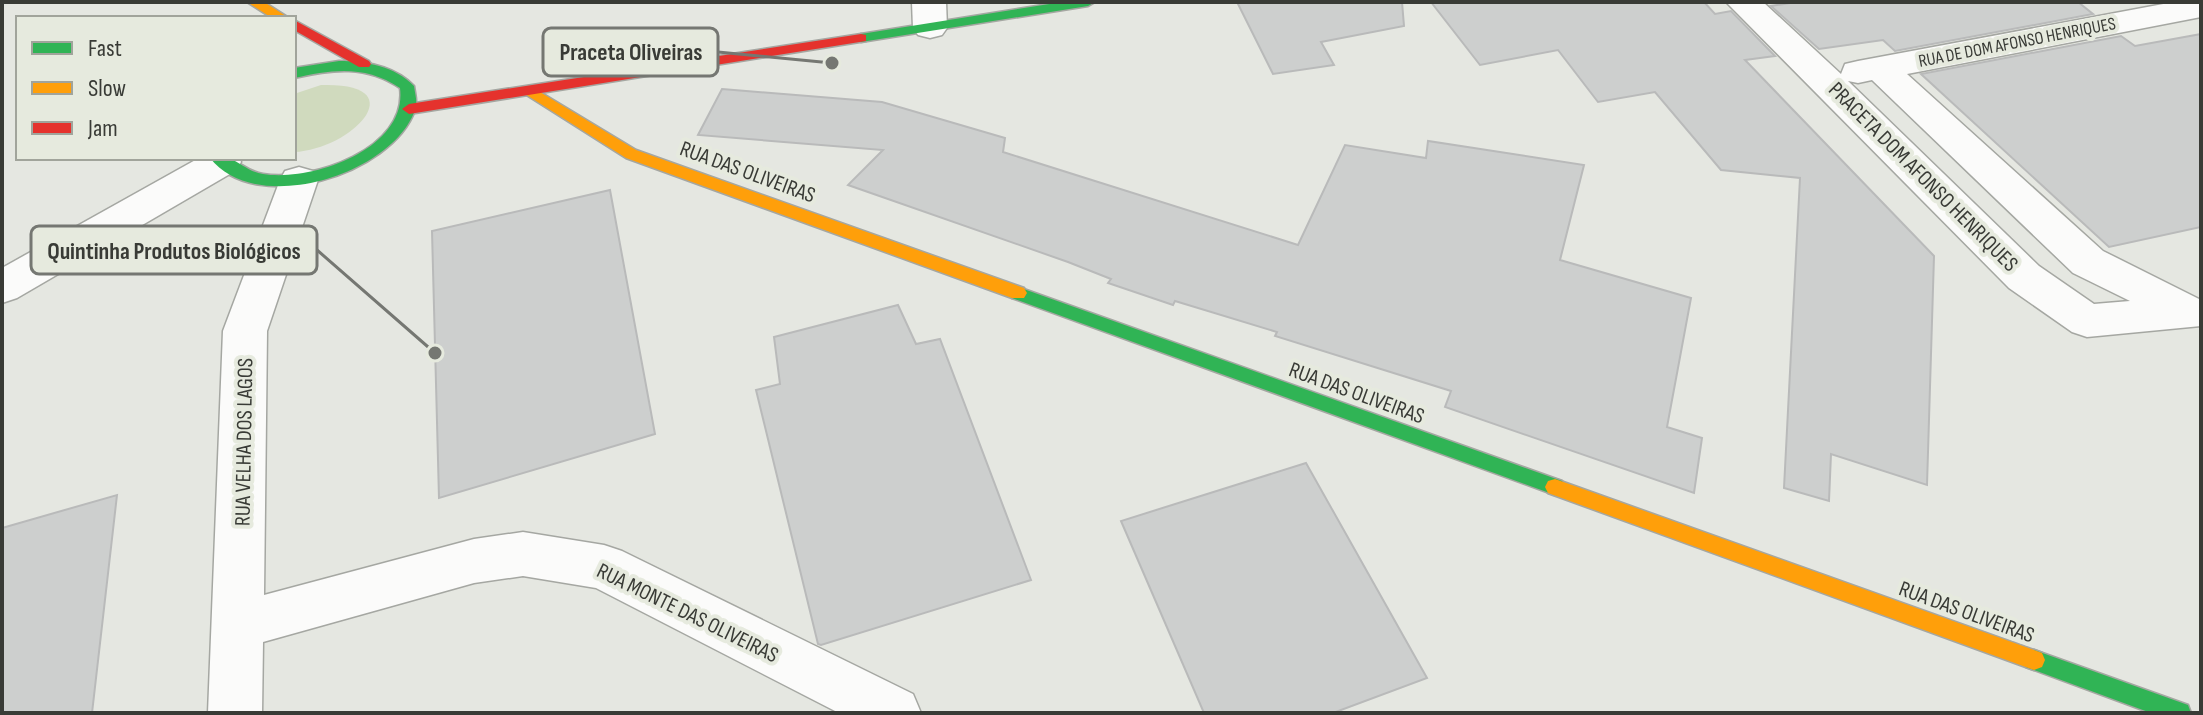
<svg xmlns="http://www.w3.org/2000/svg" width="2203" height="715" font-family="'Sofia Sans Condensed',sans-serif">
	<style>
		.green { fill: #d0dabe }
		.building { fill: #cdcfce; stroke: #b9baba; stroke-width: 2 }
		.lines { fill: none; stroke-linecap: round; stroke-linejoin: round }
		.street-casing { stroke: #a5a7a2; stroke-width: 3 }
		.fast-casing { stroke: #a5a7a2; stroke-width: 3 }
		.slow-casing { stroke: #a5a7a2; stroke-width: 3 }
		.jam-casing { stroke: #a5a7a2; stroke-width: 3 }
		.street { fill: #fbfbfa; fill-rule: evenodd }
		.fast { fill: #30b455; fill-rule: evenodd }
		.slow { fill: #ff9f0a; fill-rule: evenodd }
		.jam { fill: #e5322d; fill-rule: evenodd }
		.labels { text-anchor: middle; stroke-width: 8; stroke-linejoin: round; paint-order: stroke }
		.far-street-label { font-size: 18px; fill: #393b36; stroke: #e6eade }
		.street-label { font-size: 22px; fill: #393b36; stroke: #e6eade }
		.leader { fill: none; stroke: #757772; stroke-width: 3 }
		.callout-dot { fill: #757772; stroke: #e6eade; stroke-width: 3 }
		.callout { fill: #e6eade; stroke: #757772; stroke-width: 3 }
		.callout-label { font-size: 24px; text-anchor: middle; font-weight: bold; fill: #393b36 }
	</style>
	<rect width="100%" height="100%" fill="#e5e7e1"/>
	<!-- green -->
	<path class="green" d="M321 85C416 82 353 149 294 152V94Z"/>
	<!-- building -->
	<g class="building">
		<polygon points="1237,2 1402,2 1404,26 1321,42 1334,65 1273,74"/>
		<polygon points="1431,2 1704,2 1715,14 1731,11 1775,56 1745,60 1934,256 1927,485 1831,454 1829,501 1784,488 1800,178 1721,170 1655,92 1598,102 1558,50 1480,65"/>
		<polygon points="1796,2 2078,2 2093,14 1895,51 1883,40 1819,49 1771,6"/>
		<polygon points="2201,34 2201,227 2109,247 1921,74 2121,36 2135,46"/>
		<polygon points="722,89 882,102 1005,138 1003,152 1298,245 1345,145 1426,158 1428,141 1584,165 1560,260 1691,298 1667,427 1702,438 1694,493 1445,407 1451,391 1275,336 1277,332 1175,301 1173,305 1108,283 1111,279 1068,262 848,185 883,150 698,135"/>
		<polygon points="610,190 655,434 439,498 432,231"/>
		<polygon points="898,305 916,344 940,339 1031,580 821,645 818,644 756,390 780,384 774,337"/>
		<polygon points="1306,463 1427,678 1333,713 1204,713 1121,521"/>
		<polygon points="117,495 92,713 2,713 2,528"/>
	</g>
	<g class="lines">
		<defs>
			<g id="street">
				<polygon points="912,2 946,2 947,28 942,35 930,38 918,35 913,28"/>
				<path d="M1726 2H1763L1841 74 1845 64 1858 61 2174 2H2201V17L1907 74 2103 251 2201 300V326L2087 337 2072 332 2009 288ZM1872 80 2073 273 2130 301 2094 304 2039 266 1848 81 1858 83Z"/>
				<polygon points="199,158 239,158 241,162 235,171 17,298 2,303 2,268"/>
				<polygon points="299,167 313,171 318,180 267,331 264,595 474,539 523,532 604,545 622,551 913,694 921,713 839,713 596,588 523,576 474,583 263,642 262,713 208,713 223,331 280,180 285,171"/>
			</g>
			<g id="fast">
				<polygon points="1062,2 1095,2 1088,6 861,42 854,38 861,34"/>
				<path d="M339 61C365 61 395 66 414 86 415 94 418 103 415 110 392 175 256 217 210 158 216 158 224 157 229 158 241 163 249 172 263 174 312 182 408 149 400 88 366 65 333 69 294 78V68Z"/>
				<polygon points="1018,287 1562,481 1565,487 1562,493 1555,495 1012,298 1009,293"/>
				<polygon points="2034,650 2188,705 2191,713 2151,713 2026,667 2023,660 2026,653"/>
			</g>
			<g id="slow">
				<polygon points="247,2 264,2 289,18 272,18"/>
				<polygon points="530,86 636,150 1024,288 1027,293 1024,298 1012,298 626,158 525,94 525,88"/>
				<polygon points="1555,479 2034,650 2042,653 2045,660 2042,667 2034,670 1548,493 1545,487 1548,481"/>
			</g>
			<g id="jam">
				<polygon points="294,20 369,61 371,64 369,67 359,67 294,30"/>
				<polygon points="861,34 866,35 866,41 409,114 402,109 409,104"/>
			</g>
		</defs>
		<!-- street casing -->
		<use href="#street" class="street-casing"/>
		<!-- fast casing -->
		<use href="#fast" class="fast-casing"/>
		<!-- slow casing -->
		<use href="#slow" class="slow-casing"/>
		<!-- jam casing -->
		<use href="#jam" class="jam-casing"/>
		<!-- street -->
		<use href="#street" class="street"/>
		<!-- fast -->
		<use href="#fast" class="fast"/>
		<!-- slow -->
		<use href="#slow" class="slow"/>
		<!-- jam -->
		<use href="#jam" class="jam"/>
	</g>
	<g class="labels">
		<!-- far-street labels -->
		<g class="far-street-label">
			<text transform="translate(2017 42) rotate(-11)" y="6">RUA DE DOM AFONSO HENRIQUES</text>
		</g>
		<!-- street labels -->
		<g class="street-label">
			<text transform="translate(748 171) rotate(20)" y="8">RUA DAS OLIVEIRAS</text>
			<text transform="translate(1924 176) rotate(45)" y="8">PRACETA DOM AFONSO HENRIQUES</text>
			<text transform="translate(1357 392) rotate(20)" y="8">RUA DAS OLIVEIRAS</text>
			<text transform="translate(243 442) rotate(-89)" y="8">RUA VELHA DOS LAGOS</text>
			<text transform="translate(1967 611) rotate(20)" y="8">RUA DAS OLIVEIRAS</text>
			<text transform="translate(688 612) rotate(26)" y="8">RUA MONTE DAS OLIVEIRAS</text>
		</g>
	</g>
	<!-- callouts -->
	<path class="leader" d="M832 63L718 52M435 353L317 250"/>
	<g class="callout-dot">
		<circle cx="832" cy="63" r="8"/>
		<circle cx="435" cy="353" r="8"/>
	</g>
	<g class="callout">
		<rect x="543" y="28" width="175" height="48" rx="8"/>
		<rect x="31" y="226" width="286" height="48" rx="8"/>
	</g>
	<g class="callout-label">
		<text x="631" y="60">Praceta Oliveiras</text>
		<text x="174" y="259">Quintinha Produtos Biológicos</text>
	</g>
	<!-- border -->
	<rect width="2203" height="715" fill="none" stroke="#393b36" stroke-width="8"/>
	<!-- legend -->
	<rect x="16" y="16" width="280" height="144" fill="#e6eade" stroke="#a1a49b" stroke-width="2"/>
	<rect x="32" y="42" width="40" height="12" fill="#30b455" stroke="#a1a49b" stroke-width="2"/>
	<text x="88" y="56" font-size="24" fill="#393b36">Fast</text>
	<rect x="32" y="82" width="40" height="12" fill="#ff9f0a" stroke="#a1a49b" stroke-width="2"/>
	<text x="88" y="96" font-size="24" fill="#393b36">Slow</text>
	<rect x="32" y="122" width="40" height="12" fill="#e5322d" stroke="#a1a49b" stroke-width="2"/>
	<text x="88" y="136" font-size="24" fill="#393b36">Jam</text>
</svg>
